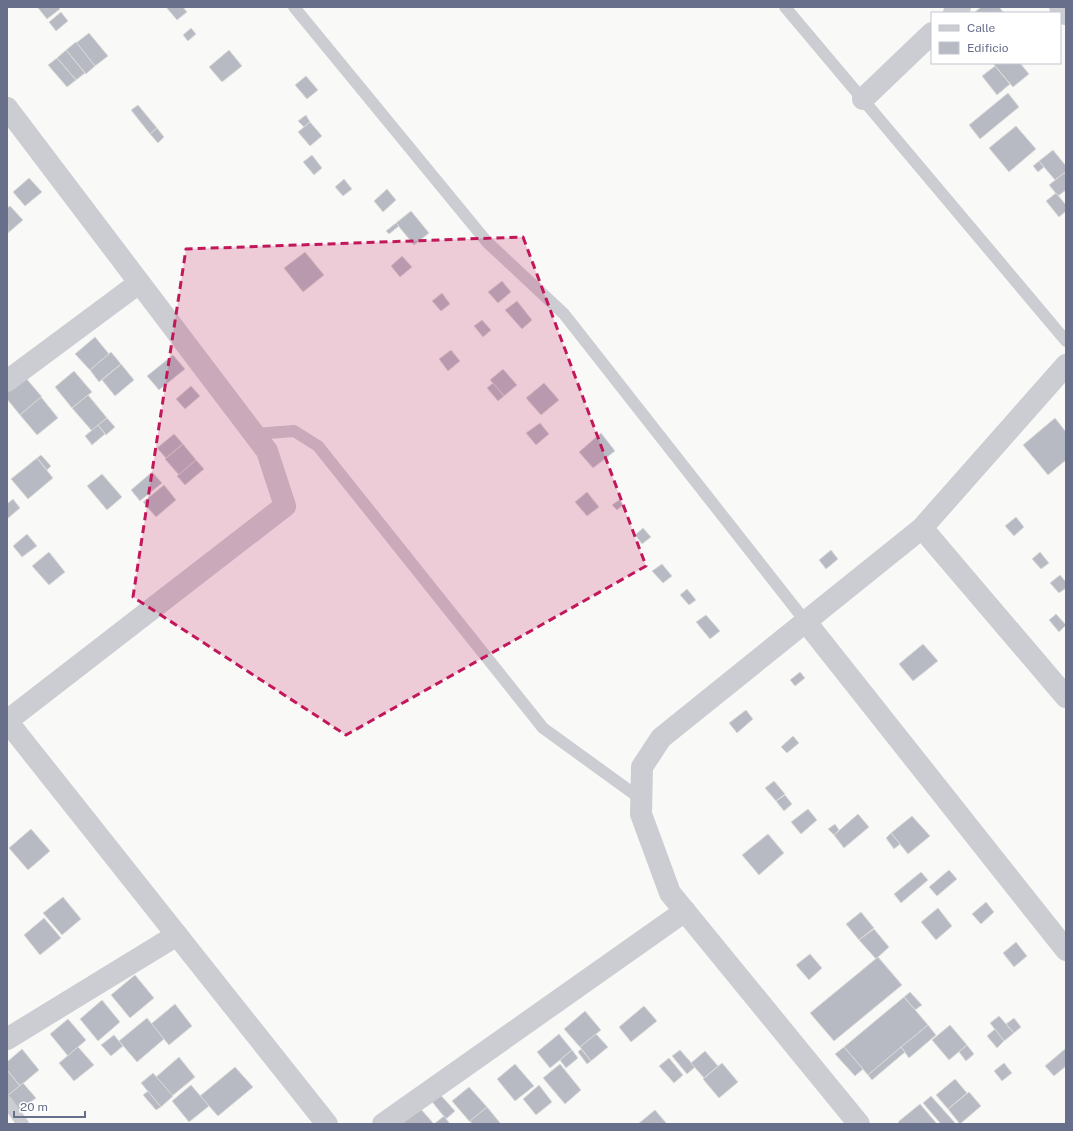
<svg xmlns="http://www.w3.org/2000/svg" width="1073" height="1131" font-family="'Public Sans',sans-serif">
	<style>
		.building { fill: #b7bac3; stroke: #dbdbd9 }
		.lines { fill: none; stroke-linecap: round; stroke-linejoin: round }
		.lane { stroke: #cccdd2; stroke-width: 12 }
		.street { stroke: #cccdd2; stroke-width: 22 }
		.marked { fill: #c2185b; fill-opacity: 0.2; stroke: #c2185b; stroke-width: 3; stroke-dasharray: 8 5; stroke-linejoin: round }
	</style>
	<rect width="100%" height="100%" fill="#f9f9f7"/>
	<!-- building -->
	<g class="building">
		<polygon points="39,7 58,7 60,9 47,19 38,8"/>
		<polygon points="166,7 183,7 187,12 177,20"/>
		<polygon points="981,7 999,7 1004,13 975,13 975,12"/>
		<polygon points="61,12 68,21 56,31 49,22"/>
		<polygon points="191,28 196,34 188,41 183,35"/>
		<polygon points="89,33 108,56 95,66 76,43"/>
		<polygon points="76,42 95,66 86,74 66,50"/>
		<polygon points="66,50 85,73 76,80 57,58"/>
		<polygon points="229,50 242,66 222,82 209,67"/>
		<polygon points="57,58 76,80 67,87 48,65"/>
		<polygon points="995,63 1020,63 1029,74 1013,87 995,66 994,64"/>
		<polygon points="995,66 1010,84 997,95 982,76"/>
		<polygon points="306,76 318,90 307,99 295,85"/>
		<polygon points="1008,93 1019,107 980,139 969,125"/>
		<polygon points="138,105 157,128 150,134 131,110"/>
		<polygon points="306,115 310,122 304,127 298,121"/>
		<polygon points="310,122 322,136 310,146 298,132"/>
		<polygon points="1016,126 1036,149 1009,172 989,148"/>
		<polygon points="157,128 164,137 158,143 150,134"/>
		<polygon points="1053,150 1066,166 1066,172 1055,180 1039,161"/>
		<polygon points="312,155 322,168 314,175 303,162"/>
		<polygon points="1039,161 1044,167 1038,172 1033,166"/>
		<polygon points="1064,173 1066,175 1066,190 1058,196 1049,185"/>
		<polygon points="29,178 42,192 25,206 13,192"/>
		<polygon points="344,179 352,189 343,196 335,187"/>
		<polygon points="387,189 396,200 383,212 374,201"/>
		<polygon points="1056,193 1066,205 1066,211 1059,217 1046,201"/>
		<polygon points="10,206 23,220 8,233 7,208"/>
		<polygon points="411,211 429,233 414,245 396,223"/>
		<polygon points="396,223 399,226 389,234 386,231"/>
		<polygon points="305,252 324,275 303,292 284,268"/>
		<polygon points="402,256 412,267 400,277 391,266"/>
		<polygon points="502,281 511,292 498,303 488,292"/>
		<polygon points="442,293 450,304 441,311 432,301"/>
		<polygon points="517,301 532,320 522,329 505,310"/>
		<polygon points="482,320 491,330 483,337 474,326"/>
		<polygon points="95,337 109,354 90,370 75,354"/>
		<polygon points="451,350 460,361 448,371 439,359"/>
		<polygon points="111,352 121,364 99,382 90,370"/>
		<polygon points="173,355 185,369 159,390 147,376"/>
		<polygon points="121,364 134,380 115,396 102,380"/>
		<polygon points="503,369 517,385 504,396 490,380"/>
		<polygon points="74,371 92,392 72,408 55,387"/>
		<polygon points="25,377 42,397 20,415 7,399 7,391"/>
		<polygon points="493,383 504,396 498,401 487,388"/>
		<polygon points="544,383 559,400 541,415 526,398"/>
		<polygon points="191,386 200,396 185,409 176,399"/>
		<polygon points="88,395 107,418 92,431 72,408"/>
		<polygon points="41,397 58,418 37,435 20,415"/>
		<polygon points="107,418 115,427 106,435 98,425"/>
		<polygon points="1055,418 1066,432 1066,460 1048,475 1023,445"/>
		<polygon points="540,423 549,434 536,445 526,433"/>
		<polygon points="98,425 105,434 92,445 85,436"/>
		<polygon points="601,433 615,451 593,468 579,452"/>
		<polygon points="174,434 183,444 166,458 157,448"/>
		<polygon points="183,444 196,460 179,475 165,459"/>
		<polygon points="41,455 51,466 47,470 37,458"/>
		<polygon points="37,458 53,478 28,499 11,479"/>
		<polygon points="196,460 204,469 185,485 177,476"/>
		<polygon points="152,472 162,483 140,501 131,490"/>
		<polygon points="102,474 122,497 107,510 87,486"/>
		<polygon points="164,485 176,500 156,517 143,502"/>
		<polygon points="587,492 599,507 587,516 575,502"/>
		<polygon points="13,499 20,508 7,519 7,504"/>
		<polygon points="619,500 623,505 617,510 612,505"/>
		<polygon points="1016,517 1024,527 1014,536 1005,526"/>
		<polygon points="643,528 651,537 642,544 635,535"/>
		<polygon points="27,534 37,546 22,557 13,546"/>
		<polygon points="831,550 838,559 826,569 819,560"/>
		<polygon points="49,552 65,572 49,585 32,566"/>
		<polygon points="1040,552 1049,563 1041,569 1032,559"/>
		<polygon points="662,564 672,576 663,583 652,571"/>
		<polygon points="1060,575 1066,582 1066,588 1059,593 1050,583"/>
		<polygon points="687,589 696,600 689,605 680,595"/>
		<polygon points="1056,614 1066,625 1059,632 1049,620"/>
		<polygon points="706,615 720,631 710,639 696,622"/>
		<polygon points="923,644 938,661 913,681 899,664"/>
		<polygon points="800,672 805,678 795,686 790,680"/>
		<polygon points="746,710 753,719 737,733 729,723"/>
		<polygon points="793,736 799,743 787,753 781,747"/>
		<polygon points="774,781 785,794 776,801 765,788"/>
		<polygon points="785,795 792,804 784,811 776,801"/>
		<polygon points="808,809 817,820 801,834 791,822"/>
		<polygon points="858,814 869,827 844,848 834,835"/>
		<polygon points="912,816 930,836 908,854 891,833"/>
		<polygon points="835,824 839,830 834,835 828,829"/>
		<polygon points="31,829 50,851 28,870 9,848"/>
		<polygon points="891,833 900,844 894,849 886,838"/>
		<polygon points="768,834 784,853 759,875 742,855"/>
		<polygon points="949,870 957,879 937,896 929,887"/>
		<polygon points="921,872 928,880 901,903 894,894"/>
		<polygon points="63,897 81,919 62,935 43,913"/>
		<polygon points="986,902 994,912 981,924 972,914"/>
		<polygon points="938,908 952,926 936,940 921,922"/>
		<polygon points="861,912 874,928 859,940 846,924"/>
		<polygon points="44,918 61,938 40,955 24,935"/>
		<polygon points="874,929 889,947 876,959 859,940"/>
		<polygon points="1016,942 1027,956 1014,967 1003,953"/>
		<polygon points="810,954 822,968 809,980 796,965"/>
		<polygon points="878,957 902,985 834,1041 810,1013"/>
		<polygon points="135,975 154,998 130,1018 111,995"/>
		<polygon points="910,992 922,1005 915,1010 904,997"/>
		<polygon points="904,997 928,1025 868,1075 844,1047"/>
		<polygon points="102,1000 120,1022 98,1041 80,1019"/>
		<polygon points="175,1004 192,1026 169,1045 151,1024"/>
		<polygon points="644,1006 657,1021 631,1042 619,1027"/>
		<polygon points="585,1011 601,1030 580,1047 564,1029"/>
		<polygon points="999,1016 1014,1033 1004,1041 990,1023"/>
		<polygon points="147,1018 164,1039 137,1062 119,1041"/>
		<polygon points="1014,1018 1021,1027 1014,1033 1006,1024"/>
		<polygon points="68,1019 86,1040 68,1056 50,1034"/>
		<polygon points="928,1025 936,1035 909,1058 901,1047"/>
		<polygon points="950,1025 967,1045 949,1060 932,1040"/>
		<polygon points="995,1029 1004,1041 997,1048 987,1036"/>
		<polygon points="559,1034 572,1050 550,1068 537,1052"/>
		<polygon points="596,1034 608,1047 591,1061 580,1047"/>
		<polygon points="114,1035 123,1046 111,1056 101,1045"/>
		<polygon points="967,1045 974,1054 966,1061 959,1052"/>
		<polygon points="78,1047 94,1065 74,1081 59,1063"/>
		<polygon points="844,1047 863,1069 855,1076 835,1054"/>
		<polygon points="901,1047 905,1052 872,1080 868,1075"/>
		<polygon points="22,1049 39,1070 20,1086 7,1070 7,1062"/>
		<polygon points="581,1049 591,1061 587,1064 578,1052"/>
		<polygon points="1065,1049 1066,1051 1066,1066 1054,1076 1045,1066"/>
		<polygon points="572,1050 578,1058 566,1068 560,1060"/>
		<polygon points="680,1050 695,1067 687,1074 672,1056"/>
		<polygon points="705,1051 718,1066 704,1078 691,1063"/>
		<polygon points="179,1057 195,1077 172,1096 156,1077"/>
		<polygon points="669,1058 683,1075 674,1083 659,1066"/>
		<polygon points="722,1063 738,1082 719,1098 703,1079"/>
		<polygon points="1004,1063 1012,1073 1002,1081 994,1071"/>
		<polygon points="515,1064 534,1086 515,1101 497,1079"/>
		<polygon points="560,1064 581,1090 565,1104 543,1078"/>
		<polygon points="235,1067 253,1087 218,1116 200,1096"/>
		<polygon points="7,1070 20,1086 7,1096"/>
		<polygon points="153,1073 173,1096 161,1107 141,1083"/>
		<polygon points="955,1079 967,1093 948,1109 936,1095"/>
		<polygon points="23,1083 36,1098 18,1112 7,1096"/>
		<polygon points="191,1085 209,1106 189,1122 172,1101"/>
		<polygon points="539,1085 552,1102 536,1115 523,1099"/>
		<polygon points="469,1087 487,1107 470,1122 452,1101"/>
		<polygon points="148,1091 161,1107 156,1110 143,1095"/>
		<polygon points="437,1091 455,1111 446,1119 429,1098"/>
		<polygon points="969,1092 981,1106 960,1124 948,1109"/>
		<polygon points="931,1096 956,1124 941,1124 923,1103"/>
		<polygon points="920,1104 937,1124 900,1124 898,1122"/>
		<polygon points="419,1107 434,1124 404,1124 402,1121"/>
		<polygon points="487,1107 501,1124 472,1124 470,1121"/>
		<polygon points="655,1110 667,1124 638,1124"/>
		<polygon points="444,1116 450,1124 434,1124"/>
	</g>
	<g class="lines">
		<!-- lane -->
		<g class="lane">
			<polyline points="294,7 487,242 564,314 806,622"/>
			<polyline points="785,7 1066,341"/>
			<polyline points="254,434 294,431 318,446 543,728 641,799"/>
			<polyline points="7,1102 23,1124"/>
		</g>
		<!-- street -->
		<g class="street">
			<polyline points="1060,7 1066,14"/>
			<polyline points="954,13 960,7"/>
			<polyline points="863,99 932,33"/>
			<polyline points="7,108 267,451 285,506 7,721"/>
			<polyline points="7,381 139,283"/>
			<polyline points="922,528 1066,697"/>
			<polyline points="806,622 1066,950"/>
			<polyline points="7,721 327,1124"/>
			<polyline points="7,1039 177,935"/>
			<polyline points="383,1124 685,911"/>
			<polyline points="859,1124 670,893 641,814 642,767 661,738 922,528 1066,365"/>
		</g>
	</g>
	<!-- marked area -->
	<path class="marked" d="M523 237 646 566 346 735 133 597 186 249Z"/>
	<!-- border -->
	<rect width="1073" height="1131" fill="none" stroke="#676f8a" stroke-width="16"/>
	<!-- legend -->
	<rect x="931" y="12" width="130" height="52" fill="#ffffff" stroke="#c2c5d0"/>
	<rect x="939" y="25" width="20" height="6" fill="#cccdd2" stroke="#c2c5d0"/>
	<text x="967" y="32" font-size="12" fill="#676f8a">Calle</text>
	<rect x="939" y="42" width="20" height="12" fill="#b7bac3" stroke="#c2c5d0"/>
	<text x="967" y="52" font-size="12" fill="#676f8a">Edificio</text>
	<!-- scale -->
	<path d="M14 1111v6h71v-6" fill="none" stroke="#676f8a" stroke-width="2"/>
	<text x="20" y="1111" font-size="12" fill="#676f8a" stroke="#ffffff" stroke-width="3" paint-order="stroke">20 m</text>
</svg>
